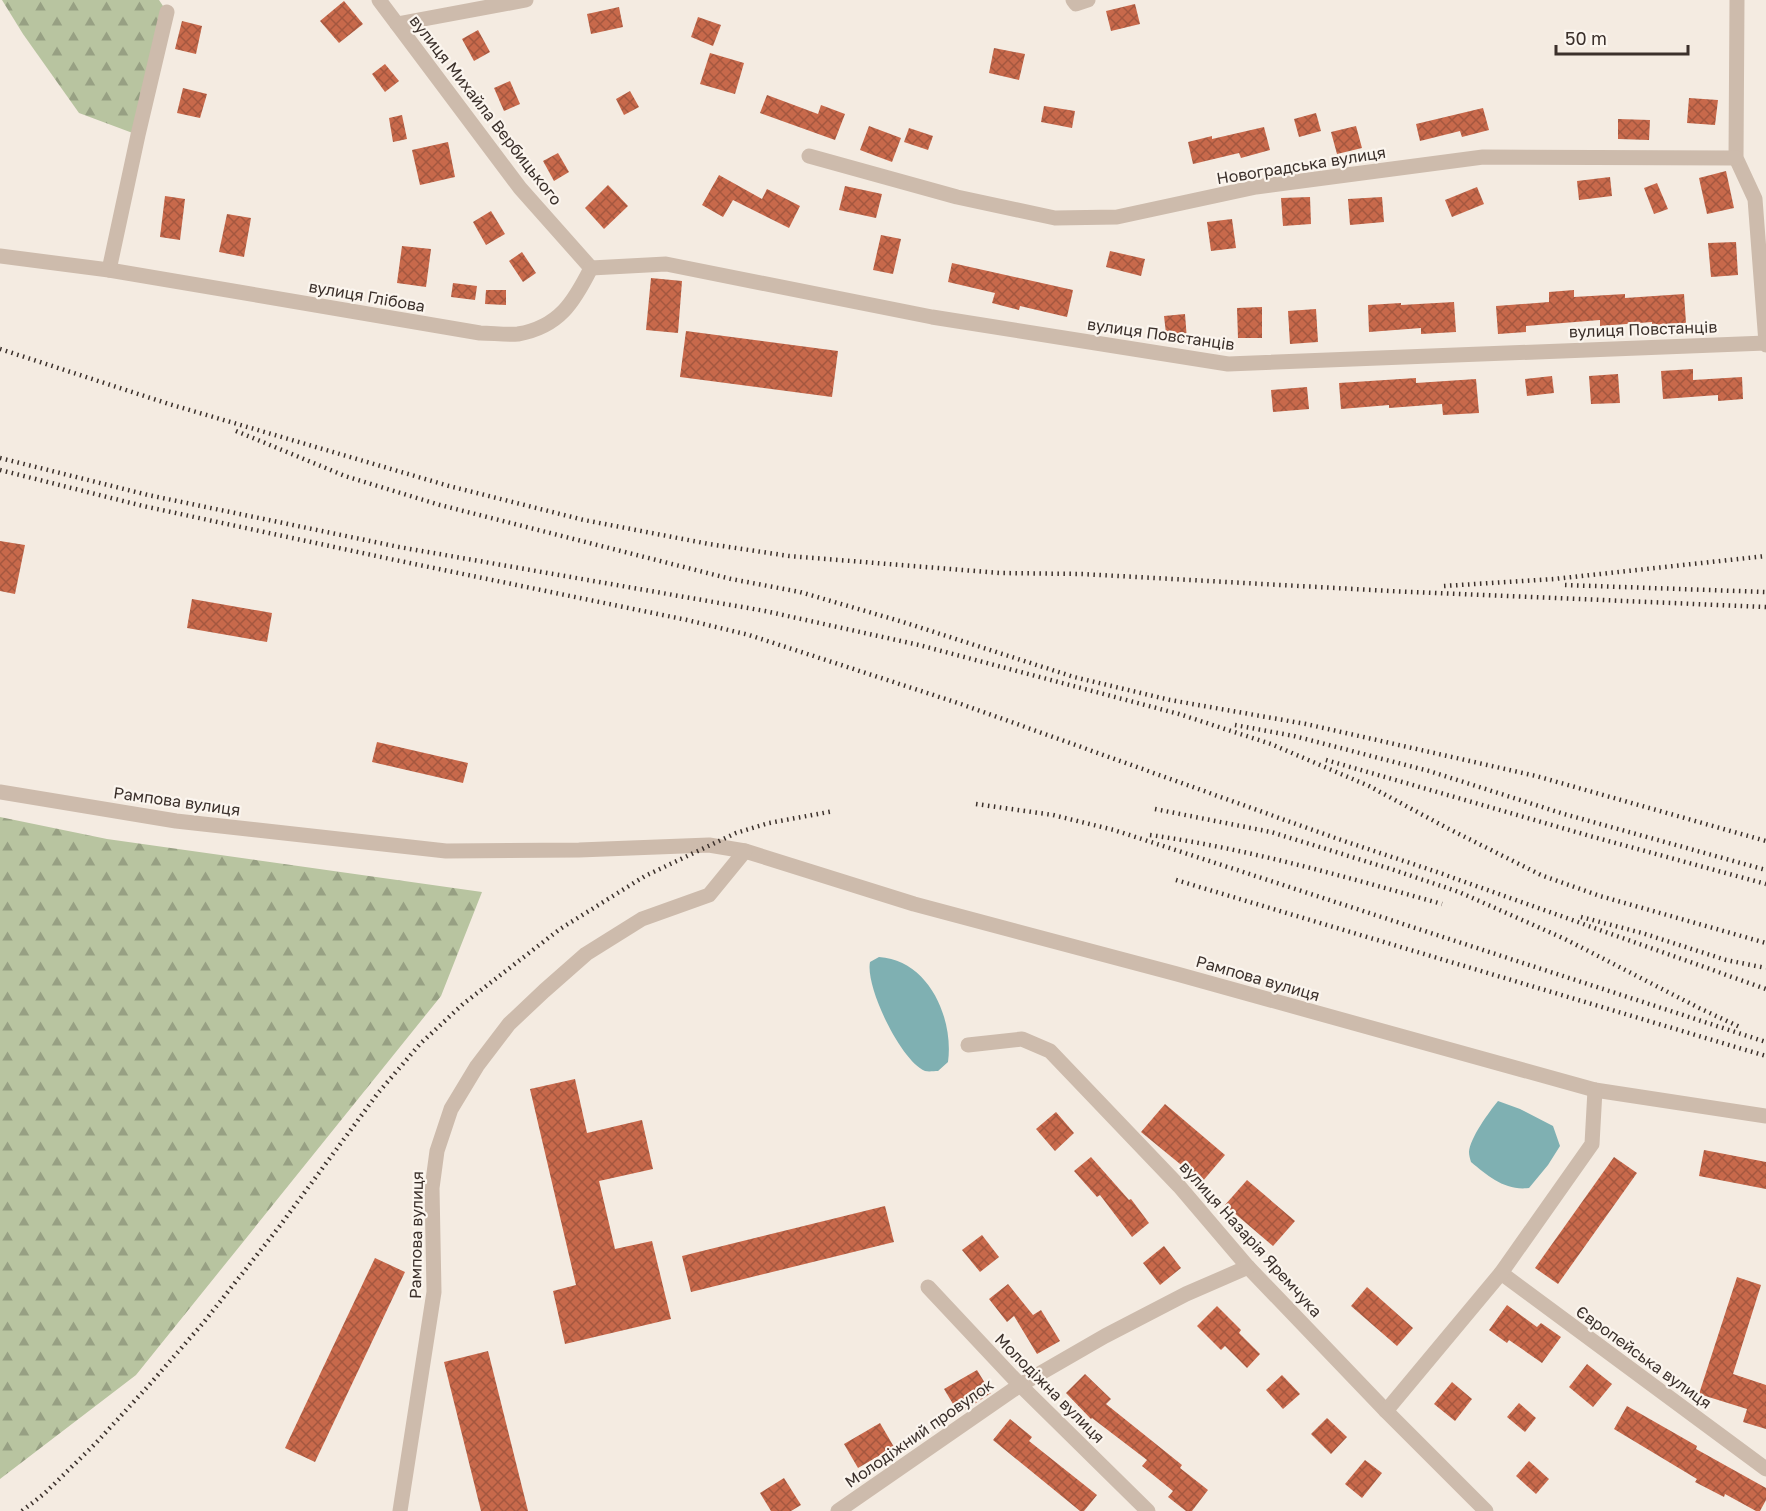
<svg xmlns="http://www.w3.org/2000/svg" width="1766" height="1511" font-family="'Golos Text',sans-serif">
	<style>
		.forest { fill: url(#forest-firs) }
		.water { fill: #7fb0b2 }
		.building { fill: url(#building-cross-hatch) }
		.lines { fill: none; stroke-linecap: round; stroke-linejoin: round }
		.street { stroke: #cdbbac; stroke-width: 15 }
		.rail { stroke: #3b302b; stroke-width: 4.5; stroke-dasharray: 1.5 4.5; stroke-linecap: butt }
		.labels { text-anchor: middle; stroke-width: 4.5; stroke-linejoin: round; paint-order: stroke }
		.street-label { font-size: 16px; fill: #3b302b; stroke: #fbf5ee }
	</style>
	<defs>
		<pattern id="forest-firs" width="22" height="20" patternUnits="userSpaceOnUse" patternTransform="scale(1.5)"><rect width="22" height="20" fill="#b8c4a0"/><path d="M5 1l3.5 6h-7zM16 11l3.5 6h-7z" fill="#97a083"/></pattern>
		<pattern id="building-cross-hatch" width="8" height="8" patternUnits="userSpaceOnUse" patternTransform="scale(1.5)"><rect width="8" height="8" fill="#c8694b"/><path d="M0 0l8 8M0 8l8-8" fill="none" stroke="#a4573f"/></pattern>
	</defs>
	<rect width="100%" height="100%" fill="#f4ebe1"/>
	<!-- forest -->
	<g class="forest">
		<polygon points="2,0 159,0 167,12 138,135 79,113 23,34"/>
		<polygon points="0,817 107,839 482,892 441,996 136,1375 0,1479"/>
	</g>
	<!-- water -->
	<g class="water">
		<path d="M879 957C929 960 954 1019 948 1062L938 1071C934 1071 929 1072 925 1071 901 1061 865 987 870 962Z"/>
		<path d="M1498 1101 1520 1109 1553 1126 1560 1146 1548 1165 1529 1188C1505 1191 1488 1176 1471 1162 1470 1159 1469 1155 1469 1152 1470 1138 1489 1112 1498 1101Z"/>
	</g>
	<!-- building -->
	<g class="building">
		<polygon points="344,1 363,24 339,43 320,21"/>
		<polygon points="1135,4 1140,24 1111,31 1106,11"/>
		<polygon points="619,7 623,27 591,34 587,14"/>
		<polygon points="698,17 721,25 713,46 691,37"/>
		<polygon points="182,21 202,26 196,54 175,49"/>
		<polygon points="478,30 490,52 474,61 462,39"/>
		<polygon points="994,48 1025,54 1019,80 989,73"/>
		<polygon points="710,53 744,63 735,94 700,84"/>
		<polygon points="385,64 399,81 385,92 372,74"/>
		<polygon points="510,81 520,104 504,111 494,88"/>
		<polygon points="183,88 207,94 200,118 177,113"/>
		<polygon points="630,91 639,107 624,115 616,99"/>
		<polygon points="767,95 818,114 821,105 845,114 835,140 760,113"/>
		<polygon points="1689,98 1718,100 1715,125 1687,123"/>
		<polygon points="1044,106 1075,111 1072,128 1041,122"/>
		<polygon points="1483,108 1489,130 1462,137 1460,131 1420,141 1416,124"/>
		<polygon points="1316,113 1321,131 1299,137 1294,119"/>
		<polygon points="402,115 407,139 393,142 389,118"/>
		<polygon points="1618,119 1650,120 1649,140 1618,139"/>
		<polygon points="869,126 901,138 892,162 860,150"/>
		<polygon points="1356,126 1362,148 1337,154 1331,132"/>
		<polygon points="1264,127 1270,150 1241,158 1239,153 1193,164 1188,142 1212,136 1212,139"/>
		<polygon points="909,128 933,136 928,150 904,142"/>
		<polygon points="448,142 455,177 420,185 412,150"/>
		<polygon points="558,153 569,172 554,181 543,161"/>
		<polygon points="1726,171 1734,208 1707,214 1699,178"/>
		<polygon points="719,175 762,199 767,189 800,206 789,228 733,200 723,217 702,205"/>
		<polygon points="1610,177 1612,196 1579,200 1577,181"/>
		<polygon points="1657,183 1668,209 1654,214 1644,188"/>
		<polygon points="608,185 628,206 604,229 585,208"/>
		<polygon points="845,186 882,194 876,218 839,210"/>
		<polygon points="1477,187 1484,204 1452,217 1445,200"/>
		<polygon points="165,196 185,199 180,240 160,237"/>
		<polygon points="1310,197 1311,224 1283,226 1281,198"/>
		<polygon points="1382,197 1384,222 1350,225 1348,199"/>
		<polygon points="491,211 505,234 486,245 473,222"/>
		<polygon points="227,214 251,218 244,257 219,252"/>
		<polygon points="1232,219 1236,248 1211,251 1207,222"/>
		<polygon points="881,235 901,239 893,274 873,270"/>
		<polygon points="1736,242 1738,275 1711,277 1708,243"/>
		<polygon points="402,246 431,249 426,287 397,283"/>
		<polygon points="1110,251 1145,259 1141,276 1106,267"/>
		<polygon points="522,252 536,273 523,282 509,261"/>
		<polygon points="952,263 1073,290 1067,317 1020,306 1019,310 992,303 995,293 948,282"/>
		<polygon points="651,278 682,281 678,333 646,330"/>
		<polygon points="453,283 477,286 475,300 451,297"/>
		<polygon points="486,290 506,290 506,305 485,304"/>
		<polygon points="1574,290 1574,297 1625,294 1625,298 1684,294 1686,323 1652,325 1652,322 1600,326 1600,320 1526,326 1526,332 1498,334 1496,306 1549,302 1549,292"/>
		<polygon points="1454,302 1456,332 1421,334 1421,328 1369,332 1368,305 1401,303 1401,305"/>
		<polygon points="1262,307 1262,338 1238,338 1237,308"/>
		<polygon points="1316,309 1318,342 1290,344 1288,311"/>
		<polygon points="1185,314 1187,340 1167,342 1164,316"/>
		<polygon points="686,331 838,351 832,397 680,377"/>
		<polygon points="1693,369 1693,380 1742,377 1743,399 1718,401 1718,395 1663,399 1661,371"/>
		<polygon points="1618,374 1620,403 1591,404 1589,376"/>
		<polygon points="1552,376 1554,393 1527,396 1525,379"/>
		<polygon points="1416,378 1416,383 1476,379 1479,413 1443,415 1442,404 1389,408 1389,405 1341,409 1339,383"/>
		<polygon points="1307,387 1309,409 1273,412 1271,390"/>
		<polygon points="0,541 25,545 15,594 0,591"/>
		<polygon points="192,599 272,613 267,642 187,628"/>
		<polygon points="377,742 468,763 463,783 372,762"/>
		<polygon points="575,1079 587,1133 642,1120 653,1169 599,1181 615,1249 652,1241 671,1319 565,1344 553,1291 576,1285 530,1089"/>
		<polygon points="1165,1104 1225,1155 1202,1182 1141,1132"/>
		<polygon points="1056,1112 1074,1133 1055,1151 1036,1129"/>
		<polygon points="1704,1150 1766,1162 1766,1189 1699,1176"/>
		<polygon points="1091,1157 1129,1200 1131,1199 1149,1223 1132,1237 1100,1195 1097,1197 1074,1171"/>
		<polygon points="1614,1157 1637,1173 1558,1284 1535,1268"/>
		<polygon points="1247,1180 1295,1221 1273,1246 1225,1205"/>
		<polygon points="885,1206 894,1242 691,1292 682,1256"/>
		<polygon points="982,1235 999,1257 980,1272 962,1250"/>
		<polygon points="1164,1246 1181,1268 1160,1285 1143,1263"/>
		<polygon points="375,1258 405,1272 315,1462 285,1448"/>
		<polygon points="1737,1277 1761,1285 1733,1374 1766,1385 1766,1429 1743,1422 1747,1409 1699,1394"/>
		<polygon points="1008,1284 1033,1315 1041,1310 1060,1341 1037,1354 1014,1316 1007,1322 989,1299"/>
		<polygon points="1367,1287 1413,1328 1397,1346 1351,1306"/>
		<polygon points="1507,1305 1537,1327 1541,1323 1561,1337 1542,1363 1509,1340 1507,1343 1489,1330"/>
		<polygon points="1217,1306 1241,1330 1239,1333 1260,1354 1247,1368 1225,1346 1221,1350 1197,1326"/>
		<polygon points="488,1351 528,1511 481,1511 444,1362"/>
		<polygon points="1587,1364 1612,1384 1593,1407 1569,1387"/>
		<polygon points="977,1370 991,1393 959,1414 944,1389"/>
		<polygon points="1085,1374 1111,1399 1106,1404 1182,1465 1180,1468 1208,1490 1192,1511 1186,1511 1168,1497 1173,1491 1142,1466 1147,1460 1092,1418 1091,1419 1066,1393"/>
		<polygon points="1282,1375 1300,1394 1283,1409 1266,1390"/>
		<polygon points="1452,1382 1472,1399 1455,1421 1434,1404"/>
		<polygon points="1519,1403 1536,1418 1525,1432 1507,1417"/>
		<polygon points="1627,1406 1697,1446 1696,1449 1766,1488 1766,1500 1760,1511 1756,1511 1725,1494 1724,1497 1695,1482 1697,1479 1614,1429"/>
		<polygon points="1327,1418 1347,1437 1331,1454 1311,1434"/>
		<polygon points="1010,1419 1032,1437 1029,1441 1097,1495 1084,1511 1080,1511 993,1440"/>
		<polygon points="880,1423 894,1447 858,1468 844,1444"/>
		<polygon points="1365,1460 1382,1473 1362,1498 1345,1484"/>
		<polygon points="1529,1461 1549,1479 1536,1494 1516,1476"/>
		<polygon points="784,1478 801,1505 791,1511 771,1511 760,1493"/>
	</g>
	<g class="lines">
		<!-- street -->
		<g class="street">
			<polyline points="379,0 520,188 591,268"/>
			<polyline points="1073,0 1076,4 1088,0"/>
			<polyline points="1737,0 1736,158 1755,199 1766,343"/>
			<polyline points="397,24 526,0"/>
			<polyline points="809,156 957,197 1055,218 1117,217 1256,187 1483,157 1736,158"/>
			<path d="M0 256 109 270 480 333C492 333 506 335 518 334 559 327 574 302 591 268"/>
			<polyline points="591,268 666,264 932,317 1228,364 1766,343 1766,345"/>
			<polyline points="109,270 138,135 167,12"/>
			<polyline points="0,792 176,821 446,851 579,850 709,845 745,851 914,904 1177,974 1595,1090 1766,1116"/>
			<polyline points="968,1045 1022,1039 1050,1051 1179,1186 1248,1267 1386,1411 1486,1511"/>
			<polyline points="1501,1273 1766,1469"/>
			<polyline points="928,1287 1020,1385 1148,1511"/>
			<polyline points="1386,1411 1501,1273 1592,1144 1595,1090"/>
			<polyline points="400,1511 434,1292 432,1188 437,1151 451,1109 477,1066 509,1024 544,991 586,954 642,919 709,895 745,851"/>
			<polyline points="838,1511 1020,1385 1105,1336 1186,1294 1248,1267"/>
		</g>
		<!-- rail -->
		<g class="rail">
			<polyline points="0,349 169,404 449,486 584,520 709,544 789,556 1000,573 1082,574 1390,591 1766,607"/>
			<polyline points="236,431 345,476 440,505 731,579 800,592 903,622 1074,677 1170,700 1306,724 1536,776 1766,841"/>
			<polyline points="0,458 148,495 399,547 765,611 919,645 1179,714 1271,744 1369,786 1447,828 1541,875 1600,896 1766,943"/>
			<polyline points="0,470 143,506 395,560 687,620 749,635 961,704 1338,839 1437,872 1766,989"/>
			<polyline points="1565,585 1766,592"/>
			<polyline points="1444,586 1554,579 1766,556"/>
			<polyline points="1235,725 1294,736 1429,771 1564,814 1766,870"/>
			<polyline points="1326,760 1590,836 1766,884"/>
			<polyline points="976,804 1053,815 1114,830 1766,1042"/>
			<polyline points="1155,809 1271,832 1394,870 1459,892 1565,939 1699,1008 1742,1028"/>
			<path d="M1150 835C1249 849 1346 877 1442 904"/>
			<polyline points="1176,880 1766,1056"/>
			<polyline points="1581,917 1642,933 1726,960 1766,968"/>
			<polyline points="22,1511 45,1493 96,1443 150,1384 204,1322 279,1227 378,1093 420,1044 463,1004 560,929 645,876 736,833 769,823 834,811"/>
		</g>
	</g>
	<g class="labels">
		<!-- street labels -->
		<g class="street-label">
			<text transform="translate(486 110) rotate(52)" y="6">вулиця Михайла Вербицького</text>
			<text transform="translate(1301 165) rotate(-9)" y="6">Новоградська вулиця</text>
			<text transform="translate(367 296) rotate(10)" y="6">вулиця Глібова</text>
			<text transform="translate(1643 329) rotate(-2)" y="6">вулиця Повстанців</text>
			<text transform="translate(1161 334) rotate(8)" y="6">вулиця Повстанців</text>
			<text transform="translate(177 801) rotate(8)" y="6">Рампова вулиця</text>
			<text transform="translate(1258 978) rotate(16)" y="6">Рампова вулиця</text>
			<text transform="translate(416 1235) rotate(-89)" y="6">Рампова вулиця</text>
			<text transform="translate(1251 1239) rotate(48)" y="6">вулиця Назарія Яремчука</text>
			<text transform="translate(1644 1357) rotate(36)" y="6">Європейська вулиця</text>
			<text transform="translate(1050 1388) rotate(45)" y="6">Молодіжна вулиця</text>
			<text transform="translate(919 1433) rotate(-35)" y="6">Молодіжний провулок</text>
		</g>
	</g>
	<!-- scale -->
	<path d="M1556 45v9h132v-9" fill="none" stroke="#3b302b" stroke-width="3"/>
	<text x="1565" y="45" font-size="18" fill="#3b302b" stroke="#fbf5ee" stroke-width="4.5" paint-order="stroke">50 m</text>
</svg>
